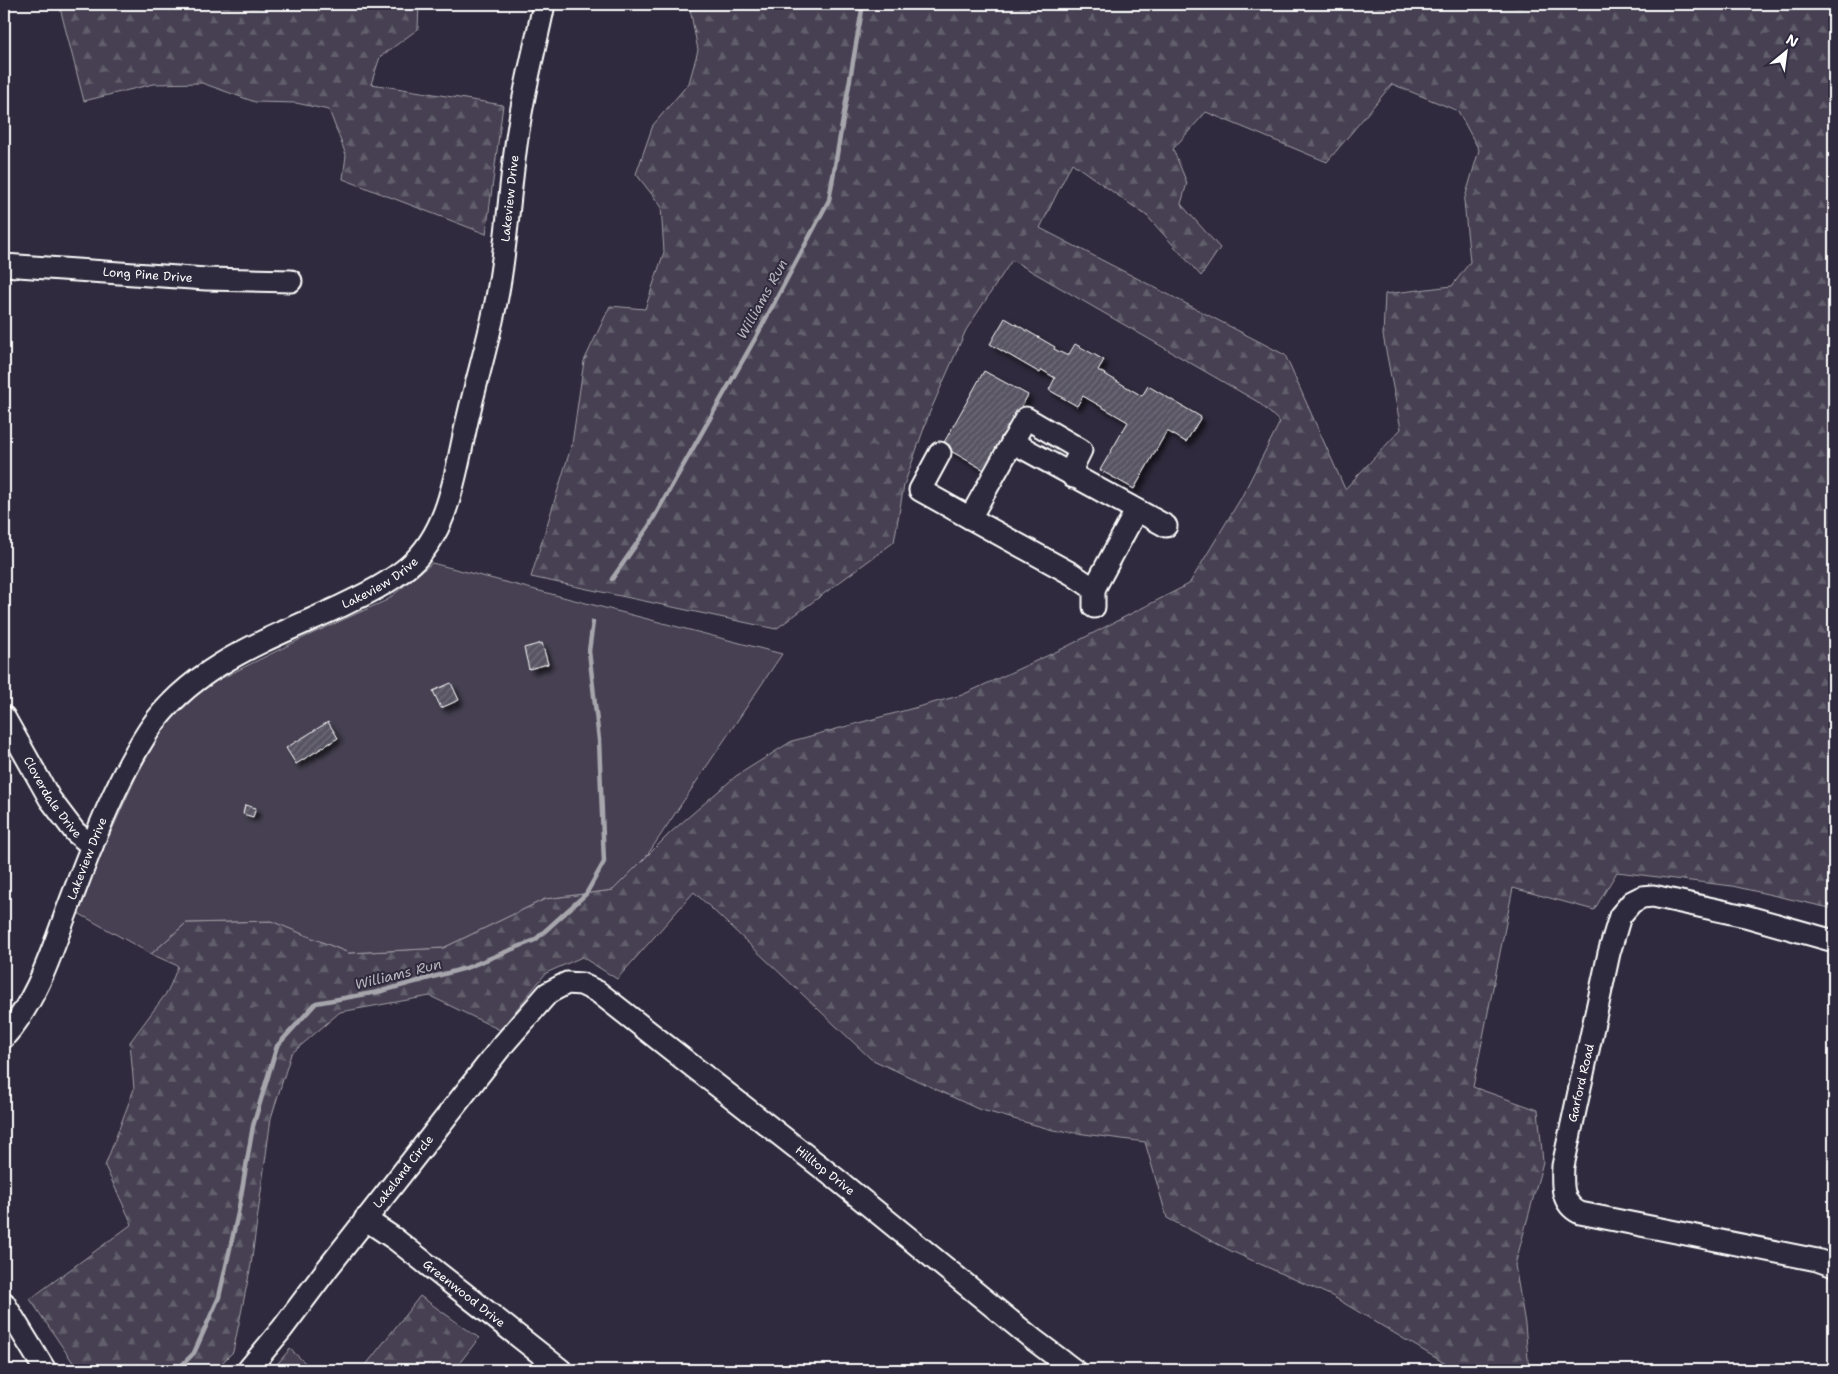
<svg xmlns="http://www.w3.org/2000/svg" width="1838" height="1374" font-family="'Shantell Sans',sans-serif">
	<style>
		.grass { fill: url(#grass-dots); stroke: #a2a0a8 }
		.forest { fill: url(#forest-firs); stroke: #a2a0a8; fill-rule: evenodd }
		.garden { fill: #464152; stroke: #a2a0a8 }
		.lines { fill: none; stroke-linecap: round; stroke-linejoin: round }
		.stream { stroke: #a7a6ad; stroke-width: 4.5 }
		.building { fill: url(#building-hatch); stroke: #fff; filter: url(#shadow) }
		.minor-casing { stroke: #fff; stroke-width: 25 }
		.minor { stroke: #2f2a3d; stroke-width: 21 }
		.labels { text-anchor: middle; stroke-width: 4; stroke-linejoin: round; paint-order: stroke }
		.street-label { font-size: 12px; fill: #fff; stroke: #2f2a3d }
		.water-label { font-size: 14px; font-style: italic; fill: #b6b4bb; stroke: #2f2a3d }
	</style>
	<defs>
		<pattern id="grass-dots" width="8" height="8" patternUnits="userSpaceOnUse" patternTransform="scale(1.25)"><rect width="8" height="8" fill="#464152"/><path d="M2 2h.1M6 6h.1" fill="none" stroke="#625e6c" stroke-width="1.8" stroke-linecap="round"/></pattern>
		<pattern id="forest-firs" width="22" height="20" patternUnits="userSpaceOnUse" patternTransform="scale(1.25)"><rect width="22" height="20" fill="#464152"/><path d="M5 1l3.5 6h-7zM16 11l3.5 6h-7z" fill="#625e6c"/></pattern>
		<pattern id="building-hatch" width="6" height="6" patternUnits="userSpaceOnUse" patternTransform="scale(1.25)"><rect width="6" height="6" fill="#595564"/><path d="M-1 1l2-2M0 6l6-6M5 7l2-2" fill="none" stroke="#726e7b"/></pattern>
		<filter id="shadow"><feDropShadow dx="4.5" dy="4.5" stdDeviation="2.5" flood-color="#0009"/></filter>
	</defs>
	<rect width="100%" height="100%" fill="#2f2a3d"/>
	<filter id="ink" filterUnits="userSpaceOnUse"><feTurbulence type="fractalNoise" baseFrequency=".02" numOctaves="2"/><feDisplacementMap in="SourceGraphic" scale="10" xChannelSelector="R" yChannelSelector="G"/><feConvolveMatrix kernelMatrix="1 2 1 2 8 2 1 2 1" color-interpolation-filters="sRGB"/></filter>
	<g filter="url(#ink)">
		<!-- grass -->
		<polygon class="grass" points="1789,4 1834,4 1834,11"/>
		<!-- forest -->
		<g class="forest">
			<polygon points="59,4 419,4 418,29 380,57 371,84 503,105 486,234 343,179 346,155 329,110 296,103 255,102 202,83 153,84 84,101"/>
			<path d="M689 4H1789L1834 11V909L1732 886 1617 872 1594 910 1513 888 1473 1087 1538 1110 1543 1162 1515 1265 1525 1324 1529 1370H1456L1332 1296 1231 1251 1167 1218 1145 1142 1053 1130 978 1109 871 1059 694 892 617 979 582 957 546 973 500 1030 430 996 340 1012 291 1054 271 1118 251 1265 233 1352 215 1370H78L30 1299 132 1224 105 1166 134 1089 130 1042 168 991 178 966 151 954 186 923 272 921 349 953 443 948 545 899 613 890 671 832 736 776 792 741 962 695 1064 648 1189 584 1241 498 1280 422 1258 402 1012 260 966 330 929 414 904 485 894 542 776 629 531 577 572 444 584 361 610 306 645 309 664 252 661 206 636 174 653 125 689 83 698 50ZM1392 84 1458 111 1479 150 1464 201 1470 262 1452 286 1385 294 1383 335 1401 429 1345 489 1285 355 1040 228 1072 163 1147 216 1201 276 1220 248 1181 204 1187 183 1173 149 1206 112 1327 162Z"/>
			<polygon points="420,1296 479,1338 454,1370 362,1370"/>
			<polygon points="290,1349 313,1370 272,1370"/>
		</g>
		<!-- garden -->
		<polygon class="garden" points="432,563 782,654 646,857 613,890 545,899 443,948 349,953 271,921 186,923 151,954 78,913 96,865 137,775 165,725 208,685 307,636 387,600"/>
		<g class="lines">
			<!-- stream -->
			<g class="stream">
				<polyline points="612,579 649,526 756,337 829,200 863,4"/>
				<polyline points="177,1370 194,1353 219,1297 238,1213 253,1126 277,1046 316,1003 378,992 466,968 535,940 586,894 604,862 599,740 589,651 593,622"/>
			</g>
		</g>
		<!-- building -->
		<g class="building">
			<polygon points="1005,318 1055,347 1054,349 1068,356 1075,344 1104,360 1098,370 1142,396 1148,386 1201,417 1186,442 1167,431 1134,489 1100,470 1128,422 1083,396 1077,406 1049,390 1055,378 1042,370 1040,373 990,344"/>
			<polygon points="984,371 1028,395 986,471 942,446"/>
			<polygon points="542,643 548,664 529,669 524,648"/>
			<polygon points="451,683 459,700 441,708 433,691"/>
			<polygon points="328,722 338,738 296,764 286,748"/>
			<polygon points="245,805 256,808 253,817 243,814"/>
		</g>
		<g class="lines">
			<defs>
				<g id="minor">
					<path id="s1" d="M4 265 206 279 291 281"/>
					<polyline points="1012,442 1166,526"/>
					<polyline points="940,453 920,490 970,518"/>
					<polyline points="1073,477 1074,464 1081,450 1026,418 970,518 1072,574 1094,589 1094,607"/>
					<polyline points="1094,589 1136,511"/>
					<path id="s2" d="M4 717 50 799 75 832 92 846"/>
					<path d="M1834 941 1745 916 1653 896 1642 897 1632 902 1620 916 1609 953 1563 1166C1562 1184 1561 1204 1580 1213L1817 1260 1834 1266"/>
					<path id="s3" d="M4 1037C35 1003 49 959 65 916 89 853 112 787 149 730 192 665 272 638 339 607 364 595 388 584 409 566 452 529 456 465 469 413 479 370 492 329 499 286 508 233 510 179 519 125 525 85 536 44 544 4"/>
					<path id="s4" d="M365 1219 395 1239 561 1370"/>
					<polyline points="4,1303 45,1370"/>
					<path id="s5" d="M248 1370 282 1329 327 1269 501 1047 548 993 567 983 581 984 598 992 840 1182 1034 1340 1074 1370"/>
				</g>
			</defs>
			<!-- minor casing -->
			<use href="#minor" class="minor-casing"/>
			<!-- minor -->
			<use href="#minor" class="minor"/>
		</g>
	</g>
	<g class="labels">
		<!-- street labels -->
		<g class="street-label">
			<text dy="4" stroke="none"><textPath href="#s3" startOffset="1038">Lakeview Drive</textPath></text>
			<text dy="4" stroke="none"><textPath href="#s1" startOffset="144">Long Pine Drive</textPath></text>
			<text dy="4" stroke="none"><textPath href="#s3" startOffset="618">Lakeview Drive</textPath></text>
			<text dy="4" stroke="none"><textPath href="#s2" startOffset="94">Cloverdale Drive</textPath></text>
			<text dy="4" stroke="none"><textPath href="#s3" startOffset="198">Lakeview Drive</textPath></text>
			<text transform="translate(1581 1083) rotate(-77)" y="4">Garford Road</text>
			<text dy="4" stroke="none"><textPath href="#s5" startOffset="252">Lakeland Circle</textPath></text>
			<text dy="4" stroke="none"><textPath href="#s5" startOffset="825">Hilltop Drive</textPath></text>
			<text dy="4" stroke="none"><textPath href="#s4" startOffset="124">Greenwood Drive</textPath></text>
		</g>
		<!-- water labels -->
		<g class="water-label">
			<text transform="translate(762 299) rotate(-61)" y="5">Williams Run</text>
			<text transform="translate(398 974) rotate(-14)" y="5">Williams Run</text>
		</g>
	</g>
	<!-- margin -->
	<rect width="1838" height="1374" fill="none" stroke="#2f2a3d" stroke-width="20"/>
	<rect x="10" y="10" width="1818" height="1354" fill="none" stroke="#fff" stroke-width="2" filter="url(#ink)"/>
	<!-- north arrow -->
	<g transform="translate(1786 52) rotate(29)" stroke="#2f2a3d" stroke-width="4" paint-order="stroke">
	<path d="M0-4L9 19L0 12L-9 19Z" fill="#ffffff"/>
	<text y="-8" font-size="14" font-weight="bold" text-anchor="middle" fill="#ffffff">N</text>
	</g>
</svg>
